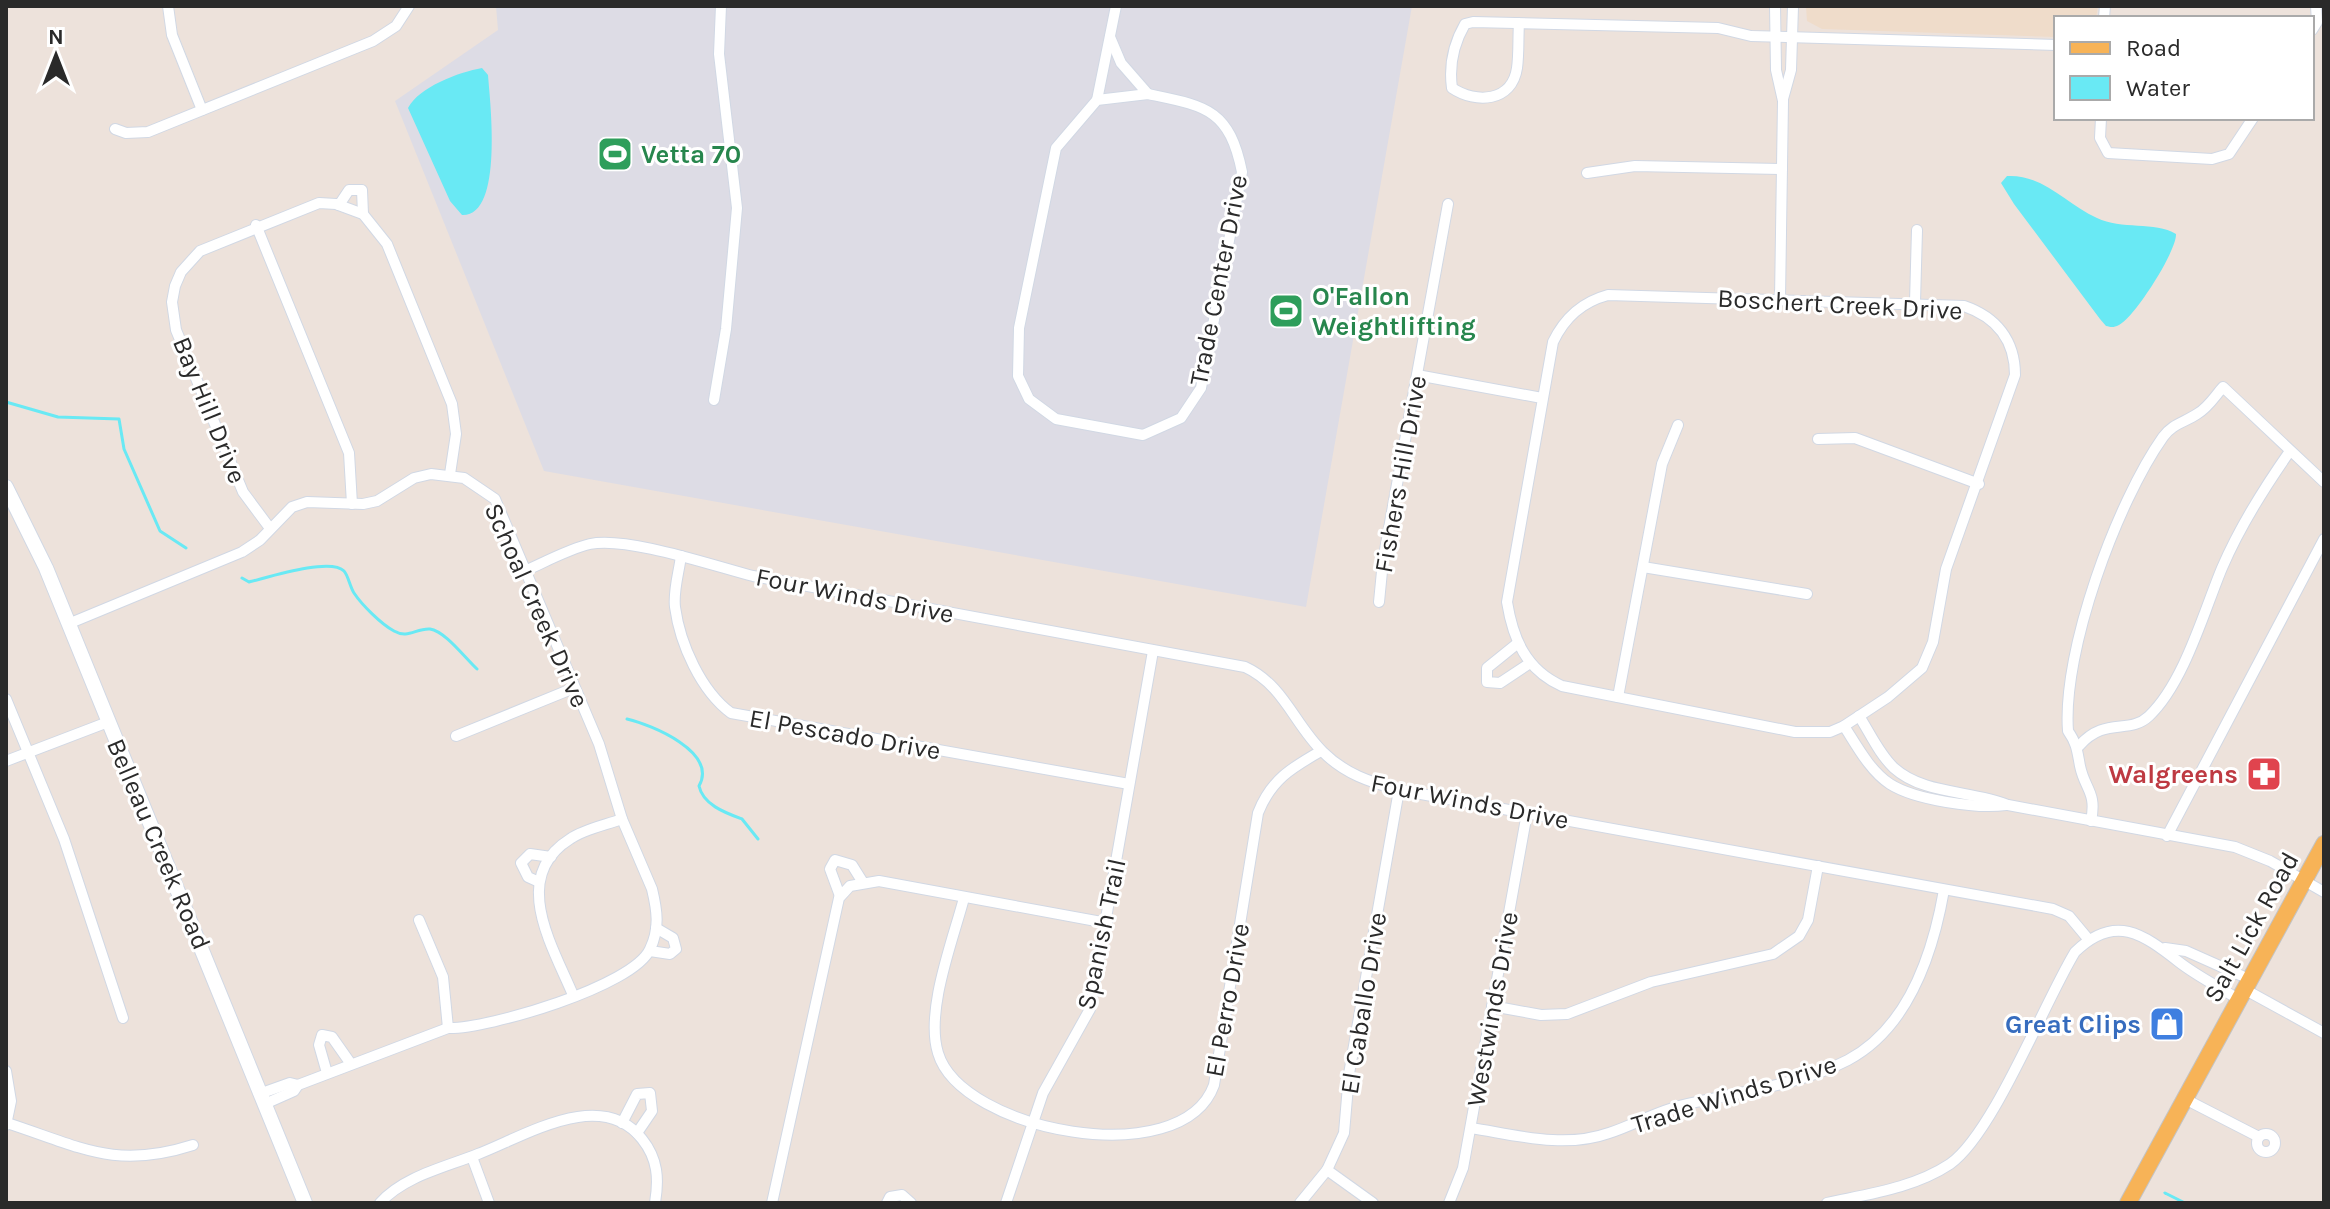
<svg xmlns="http://www.w3.org/2000/svg" width="2330" height="1209" font-family="Karla,sans-serif">
	<style>
		.industrial { fill: #dddce5 }
		.education { fill: #efdcca }
		.water { fill: #69e9f4 }
		.lines { fill: none; stroke-linecap: round; stroke-linejoin: round }
		.stream { stroke: #69e9f4; stroke-width: 3 }
		.street-casing { stroke: #d1d8e4; stroke-width: 12 }
		.secondary-casing { stroke: #d1d8e4; stroke-width: 16 }
		.primary-casing { stroke: #c3c3c3; stroke-width: 18 }
		.street { stroke: #fff; stroke-width: 10 }
		.secondary { stroke: #fff; stroke-width: 14 }
		.primary { stroke: #f7b357; stroke-width: 16 }
		.labels { text-anchor: middle; stroke-width: 6; stroke-linejoin: round; paint-order: stroke }
		.leisure-label { font-size: 26px; font-weight: bold; fill: #27864d; stroke: #fff; text-anchor: start }
		.street-label { font-size: 26px; fill: #2a2a2a; stroke: #fff }
		.health-label { font-size: 26px; font-weight: bold; fill: #be3a42; stroke: #fff; text-anchor: end }
		.shop-label { font-size: 26px; font-weight: bold; fill: #366cbe; stroke: #fff; text-anchor: end }
	</style>
	<rect width="100%" height="100%" fill="#ede2db"/>
	<!-- industrial -->
	<polygon class="industrial" points="496,6 1412,6 1306,607 544,471 395,101 498,30"/>
	<!-- education -->
	<polygon class="education" points="1806,6 2098,6 2096,18 2056,18 2056,37 1822,29 1807,21"/>
	<!-- water -->
	<g class="water">
		<path d="M482 68 488 75C490 101 504 217 462 215L450 201 408 108C419 87 459 72 482 68Z"/>
		<path d="M2007 176C2043 174 2066 204 2097 218 2121 230 2155 221 2176 234 2177 251 2134 318 2119 325 2113 328 2111 327 2106 326L2100 319 2014 204 2001 183Z"/>
	</g>
	<g class="lines">
		<!-- stream -->
		<g class="stream">
			<polyline points="6,402 58,417 119,419 124,449 160,531 186,548"/>
			<path d="M242 578 249 582C266 578 330 557 344 571 348 575 350 587 354 593 362 605 381 624 394 631 408 639 416 628 430 629 445 631 465 658 477 669"/>
			<path d="M627 719C652 725 718 752 699 786 703 805 726 813 742 819L758 839"/>
			<polyline points="2165,1193 2185,1203"/>
			<polyline points="2322,1203 2324,1201"/>
		</g>
		<defs>
			<g id="street">
				<polyline points="168,6 172,35 202,110"/>
				<polyline points="1775,6 1776,70 1783,101 1780,299"/>
				<polyline points="2104,18 2105,6"/>
				<path d="M1519 23C1518 38 1519 54 1517 68 1512 102 1476 104 1452 88 1449 66 1454 43 1465 24L1473 22 1718 28 1751 36 2056 45"/>
				<polyline points="2312,30 2317,22 2316,6"/>
				<polyline points="1110,37 1121,63 1148,94"/>
				<path d="M1148 94C1205 106 1229 108 1242 172L1201 388 1181 418 1143 435 1056 419 1029 399 1018 376 1019 328 1056 148 1097 100Z"/>
				<polyline points="1783,99 1791,70 1793,6"/>
				<polyline points="1097,100 1116,6"/>
				<polyline points="2101,118 2100,138 2108,153 2212,159 2229,154 2253,118"/>
				<polyline points="115,129 126,133 148,132 373,41 396,26 409,6"/>
				<polyline points="1587,173 1635,166 1782,169"/>
				<polyline points="339,205 349,190 362,190 363,214"/>
				<polyline points="256,225 349,453 352,504"/>
				<path d="M1608 295 1964 306C1996 317 2015 340 2015 375L1946 569 1933 642 1922 668 1888 697 1844 726 1830 732H1795L1562 686C1526 670 1513 639 1507 602L1553 342C1565 317 1582 302 1608 295Z"/>
				<polyline points="1915,302 1917,230"/>
				<polyline points="1417,375 1542,398"/>
				<polyline points="714,400 726,329 737,208 719,54 721,6"/>
				<polyline points="1818,439 1855,438 1979,484"/>
				<polyline points="269,527 243,492 176,330 172,302 175,286 181,272 200,251 319,203 336,204 363,214 387,244 452,404 456,434 450,474"/>
				<path d="M681 556C679 572 673 591 675 607 680 644 701 691 731 713L1129 784"/>
				<polyline points="1643,567 1807,594"/>
				<path d="M527 570C547 561 569 549 590 544 627 536 714 566 753 576L1245 667C1284 685 1294 724 1323 752 1345 774 1370 782 1399 790L2053 909 2069 916 2089 940"/>
				<polyline points="1379,602 1383,561 1448,204"/>
				<path d="M68 624 242 552 260 540 292 507 307 502 363 504 377 501 414 478 431 474 464 478 495 499 599 744 622 819 652 889C657 910 660 928 650 949 634 986 488 1029 448 1028L298 1085 290 1083 262 1093"/>
				<polyline points="1518,643 1487,668 1487,682 1500,683 1530,663"/>
				<polyline points="1618,697 1662,464 1678,425"/>
				<polyline points="6,699 64,839 123,1018"/>
				<path d="M1859 716C1870 733 1879 754 1894 768 1924 795 1972 790 2008 805L2235 847 2270 861 2324 892"/>
				<path d="M1844 726C1857 746 1870 771 1890 784 1915 800 1977 809 2006 805"/>
				<polyline points="456,736 574,688"/>
				<path d="M2079 746C2105 716 2129 735 2149 716 2184 683 2204 611 2222 568 2240 526 2264 488 2290 451"/>
				<polyline points="6,761 108,722"/>
				<path d="M2091 821C2097 792 2085 790 2080 766 2077 750 2077 744 2068 731 2062 651 2117 502 2163 437 2172 424 2185 422 2197 414 2208 408 2215 396 2223 387L2324 482"/>
				<polyline points="2167,836 2324,539"/>
				<polyline points="539,882 528,877 521,863 530,854 551,857"/>
				<polyline points="840,896 830,869 835,860 852,865 862,881"/>
				<path d="M964 898C953 940 925 1011 938 1053 961 1131 1182 1174 1214 1085L1258 813C1271 780 1291 768 1321 751"/>
				<polyline points="419,920 443,977 448,1028"/>
				<polyline points="2165,948 2186,951 2249,979"/>
				<polyline points="650,951 670,954 676,949 673,938 656,928"/>
				<polyline points="2244,989 2324,1033"/>
				<path d="M573 995C553 947 509 877 570 839 584 829 606 825 622 819"/>
				<polyline points="1492,1006 1541,1015 1567,1014 1651,982 1773,954 1799,936 1808,920 1818,866"/>
				<polyline points="6,1071 11,1101 6,1125"/>
				<polyline points="327,1073 319,1045 322,1035 332,1037 351,1064"/>
				<polyline points="2185,1099 2259,1137"/>
				<polyline points="267,1103 294,1091 298,1085"/>
				<path d="M7 1123C81 1147 115 1170 193 1145"/>
				<polyline points="622,1123 637,1094 650,1093 652,1111 637,1133"/>
				<path d="M1471 1128C1516 1135 1564 1149 1609 1133 1634 1125 1657 1111 1683 1105 1737 1092 1798 1086 1848 1060 1908 1028 1933 953 1944 890"/>
				<circle cx="2266" cy="1143" r="9"/>
				<polyline points="472,1157 489,1203"/>
				<polyline points="1327,1170 1373,1203"/>
				<path d="M380 1203C404 1176 446 1167 478 1154 525 1136 601 1087 642 1139 658 1159 659 1179 655 1203"/>
				<polyline points="772,1203 839,898 850,886 879,881 1107,923"/>
				<polyline points="887,1203 890,1197 902,1195 911,1203"/>
				<polyline points="1006,1203 1043,1093 1090,1009 1153,651"/>
				<polyline points="1300,1203 1327,1170 1344,1133 1349,1074 1399,790"/>
				<polyline points="1449,1203 1463,1168 1527,813"/>
				<path d="M1827 1203C1868 1194 1914 1188 1950 1164 1993 1134 2044 1003 2075 952 2115 913 2143 934 2179 962 2197 976 2219 987 2238 999"/>
			</g>
			<polyline id="secondary" points="6,487 46,568 305,1203"/>
			<polyline id="primary" points="2128,1203 2324,844"/>
		</defs>
		<!-- street casing -->
		<use href="#street" class="street-casing"/>
		<!-- secondary casing -->
		<use href="#secondary" class="secondary-casing"/>
		<!-- primary casing -->
		<use href="#primary" class="primary-casing"/>
		<!-- street -->
		<use href="#street" class="street"/>
		<!-- secondary -->
		<use href="#secondary" class="secondary"/>
		<!-- primary -->
		<use href="#primary" class="primary"/>
	</g>
	<!-- icons -->
	<defs>
		<symbol id="stadium-square" viewBox="-11 -11 22 22"><rect x="-9" y="-9" width="18" height="18" rx="4" fill="#2e9e5b" stroke="#fff"/><path d="M0-5a6.5 5 0 1 0 0 10a6.5 5 0 1 0 0-10ZM-3.5-1.8h7v3.6h-7Z" fill="#fff"/></symbol>
		<symbol id="pharmacy-square" viewBox="-11 -11 22 22"><rect x="-9" y="-9" width="18" height="18" rx="4" fill="#e0444e" stroke="#fff"/><path d="M-2-6h4v4h4v4h-4v4h-4v-4h-4v-4h4Z" fill="#fff"/></symbol>
		<symbol id="shop-square" viewBox="-11 -11 22 22"><rect x="-9" y="-9" width="18" height="18" rx="4" fill="#3f7fe0" stroke="#fff"/><path d="M-5-2.5h2.3a2.7 3.5 0 0 1 5.4 0H5L5.5 6h-11ZM-1.5-2.5h3a1.5 2.3 0 0 0-3 0Z" fill="#fff"/></symbol>
	</defs>
	<g fill-rule="evenodd">
		<use href="#stadium-square" x="595" y="134" width="40" height="40"/>
		<use href="#stadium-square" x="1266" y="291" width="40" height="40"/>
		<use href="#pharmacy-square" x="2244" y="754" width="40" height="40"/>
		<use href="#shop-square" x="2147" y="1004" width="40" height="40"/>
	</g>
	<g class="labels">
		<!-- leisure labels -->
		<g class="leisure-label">
			<text x="641" y="163">Vetta 70</text>
			<text x="1312" y="305">O'Fallon<tspan x="1312" dy="30">Weightlifting</tspan></text>
		</g>
		<!-- street labels -->
		<g class="street-label">
			<text transform="translate(1218 280) rotate(-79)" y="9">Trade Center Drive</text>
			<text transform="translate(1840 304) rotate(3)" y="9">Boschert Creek Drive</text>
			<text transform="translate(210 410) rotate(68)" y="9">Bay Hill Drive</text>
			<text transform="translate(1400 474) rotate(-80)" y="9">Fishers Hill Drive</text>
			<text transform="translate(855 595) rotate(11)" y="9">Four Winds Drive</text>
			<text transform="translate(537 605) rotate(66)" y="9">Schoal Creek Drive</text>
			<text transform="translate(845 734) rotate(10)" y="9">El Pescado Drive</text>
			<text transform="translate(1470 801) rotate(11)" y="9">Four Winds Drive</text>
			<text transform="translate(159 844) rotate(67)" y="9">Belleau Creek Road</text>
			<text transform="translate(2251 927) rotate(-61)" y="9">Salt Lick Road</text>
			<text transform="translate(1101 934) rotate(-78)" y="9">Spanish Trail</text>
			<text transform="translate(1227 1000) rotate(-80)" y="9">El Perro Drive</text>
			<text transform="translate(1363 1003) rotate(-81)" y="9">El Caballo Drive</text>
			<text transform="translate(1492 1009) rotate(-80)" y="9">Westwinds Drive</text>
			<text transform="translate(1734 1094) rotate(-17)" y="9">Trade Winds Drive</text>
		</g>
		<!-- health labels -->
		<g class="health-label">
			<text x="2238" y="783">Walgreens</text>
		</g>
		<!-- shop labels -->
		<g class="shop-label">
			<text x="2141" y="1033">Great Clips</text>
		</g>
	</g>
	<!-- border -->
	<rect width="2330" height="1209" fill="none" stroke="#2a2a2a" stroke-width="16"/>
	<!-- legend -->
	<rect x="2054" y="16" width="260" height="104" fill="#ffffff" stroke="#aaaaaa" stroke-width="2"/>
	<rect x="2070" y="42" width="40" height="12" fill="#f7b357" stroke="#aaaaaa" stroke-width="2"/>
	<text x="2126" y="56" font-size="24" fill="#2a2a2a">Road</text>
	<rect x="2070" y="76" width="40" height="24" fill="#69e9f4" stroke="#aaaaaa" stroke-width="2"/>
	<text x="2126" y="96" font-size="24" fill="#2a2a2a">Water</text>
	<!-- north arrow -->
	<g transform="translate(56 56)" stroke="#ffffff" stroke-width="6" paint-order="stroke">
	<path d="M0-6L14 30L0 20L-14 30Z" fill="#2a2a2a"/>
	<text y="-12" font-size="22" font-weight="bold" text-anchor="middle" fill="#2a2a2a">N</text>
	</g>
</svg>
